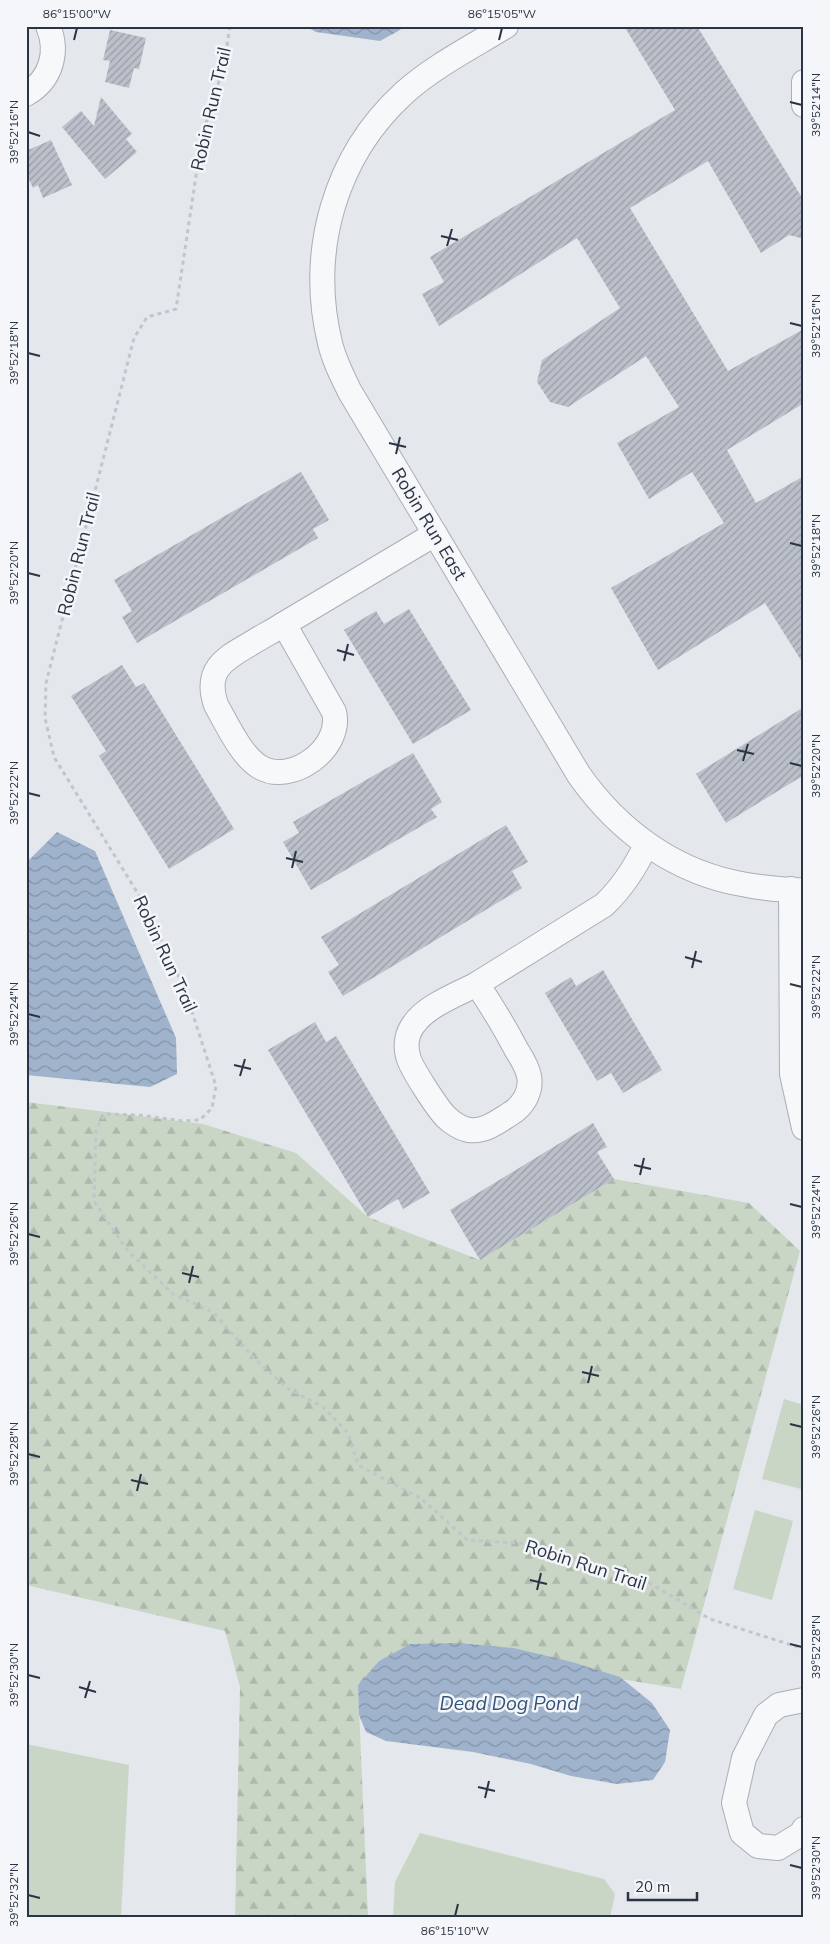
<svg xmlns="http://www.w3.org/2000/svg" width="830" height="1944" font-family="Mulish,sans-serif">
	<style>
		.green { fill: #c9d6c5 }
		.forest { fill: url(#forest-firs) }
		.water { fill: url(#water-waves) }
		.building { fill: url(#building-hatch) }
		.lines { fill: none; stroke-linecap: round; stroke-linejoin: round }
		.minor-casing { stroke: #a9aeb7; stroke-width: 26 }
		.path { stroke: #c2c5cb; stroke-width: 3; stroke-dasharray: 4 4; stroke-linecap: butt }
		.minor { stroke: #f7f8fa; stroke-width: 24 }
		.ticks { fill: none; stroke: #2b3445; stroke-width: 2 }
		.labels { text-anchor: middle; stroke-width: 5; stroke-linejoin: round; paint-order: stroke }
		.street-label { font-size: 18px; fill: #2b3445; stroke: #f4f6f9 }
		.water-label { font-size: 19px; font-style: italic; fill: #34527a; stroke: #f4f6f9 }
		.neatline { fill: none; stroke: #2b3445; stroke-width: 2 }
		.ticks-label { font-size: 12px; text-anchor: middle; fill: #2b3445 }
	</style>
	<defs>
		<pattern id="forest-firs" width="22" height="20" patternUnits="userSpaceOnUse" patternTransform="scale(1.25)"><rect width="22" height="20" fill="#c9d6c5"/><path d="M5 1l3.5 6h-7zM16 11l3.5 6h-7z" fill="#adb8ab"/></pattern>
		<pattern id="water-waves" width="16" height="10" patternUnits="userSpaceOnUse" patternTransform="scale(1.25)"><rect width="16" height="10" fill="#9fb4cc"/><path d="M0 5q4-4 8 0t8 0" fill="none" stroke="#8293a7"/></pattern>
		<pattern id="building-hatch" width="6" height="6" patternUnits="userSpaceOnUse" patternTransform="scale(1.25)"><rect width="6" height="6" fill="#bbc0ca"/><path d="M-1 1l2-2M0 6l6-6M5 7l2-2" fill="none" stroke="#989da6"/></pattern>
	</defs>
	<rect width="100%" height="100%" fill="#e4e7ec"/>
	<!-- green -->
	<g class="green">
		<polygon points="784,1399 804,1405 804,1479 801,1489 762,1479"/>
		<polygon points="755,1510 793,1521 772,1600 733,1589"/>
		<polygon points="26,1744 129,1765 121,1918 26,1918"/>
		<polygon points="420,1833 604,1879 615,1894 610,1918 393,1918 395,1882"/>
	</g>
	<!-- forest -->
	<polygon class="forest" points="26,1102 203,1124 296,1153 368,1217 480,1260 614,1179 749,1203 800,1251 681,1689 410,1644 358,1685 368,1918 235,1918 240,1687 225,1631 26,1585"/>
	<!-- water -->
	<g class="water">
		<polygon points="305,26 403,26 400,30 380,41 316,32"/>
		<polygon points="57,832 95,851 176,1038 177,1074 150,1087 26,1075 26,863"/>
		<polygon points="458,1643 514,1648 572,1662 620,1677 652,1703 670,1730 665,1762 653,1780 617,1784 571,1776 531,1764 473,1752 386,1741 366,1732 359,1715 358,1685 379,1661 410,1644"/>
	</g>
	<!-- building -->
	<g class="building">
		<polygon points="624,26 697,26 804,201 804,239 789,235 761,253 708,161 630,208 728,371 804,329 804,403 727,450 756,503 804,476 804,665 765,603 658,670 611,588 724,523 692,472 649,499 617,443 679,407 646,356 568,407 550,402 537,382 542,360 620,308 577,238 439,326 422,294 444,282 430,257 675,110"/>
		<polygon points="110,30 146,38 139,69 134,68 129,88 105,82 110,61 103,60"/>
		<polygon points="101,97 132,134 126,139 137,152 105,179 62,127 81,111 94,126"/>
		<polygon points="51,140 72,185 43,198 38,185 33,188 26,173 26,151"/>
		<polygon points="301,472 329,520 313,529 318,538 137,643 122,617 132,611 114,580"/>
		<polygon points="409,609 471,710 413,744 344,630 376,611 384,624"/>
		<polygon points="122,665 136,687 144,683 234,829 169,869 99,756 106,751 71,696"/>
		<polygon points="804,707 804,775 726,823 696,774"/>
		<polygon points="413,753 442,802 431,809 437,817 311,890 283,842 299,833 293,822"/>
		<polygon points="506,825 528,862 512,871 522,888 343,996 328,972 339,965 321,937"/>
		<polygon points="603,970 662,1070 623,1093 611,1073 597,1081 545,993 571,977 576,986"/>
		<polygon points="315,1022 326,1042 336,1036 430,1193 403,1209 398,1199 368,1217 268,1050"/>
		<polygon points="593,1123 607,1147 597,1152 614,1179 480,1260 450,1210"/>
	</g>
	<g class="lines">
		<defs>
			<g id="minor">
				<path d="M506 26C472 47 434 66 404 93 334 157 308 252 330 343 334 360 342 376 350 392L579 775C619 832 677 874 747 885 766 888 784 891 804 890"/>
				<polyline points="804,82 804,105"/>
				<path d="M26 94C51 80 59 52 48 26"/>
				<path d="M284 624 334 712C343 748 291 786 260 767 241 756 227 724 216 705 204 670 224 659 250 644 261 637 273 631 284 624Z"/>
				<polyline points="284,624 435,534"/>
				<polyline points="791,889 792,1074 804,1128"/>
				<path d="M477 984C491 1005 504 1026 516 1049 521 1057 527 1066 529 1076 532 1092 523 1106 510 1114 497 1122 485 1132 469 1130 461 1129 451 1122 446 1117 438 1109 410 1067 408 1056 405 1045 407 1033 414 1024 426 1006 458 994 477 984Z"/>
				<path d="M477 984 604 905C623 887 635 868 646 845"/>
				<polyline points="804,1700 779,1705 766,1715 744,1758 734,1803 742,1833 758,1846 778,1848 801,1834 804,1829"/>
			</g>
		</defs>
		<!-- minor casing -->
		<use href="#minor" class="minor-casing"/>
		<!-- path -->
		<polyline class="path" points="230,26 224,65 202,136 176,309 147,317 134,338 46,683 45,718 54,757 140,897 184,987 216,1086 212,1108 200,1120 183,1121 139,1115 105,1114 96,1129 94,1201 127,1250 173,1294 213,1312 252,1356 287,1388 323,1407 348,1433 358,1465 422,1499 467,1540 531,1544 641,1578 710,1619 804,1649"/>
		<!-- minor -->
		<use href="#minor" class="minor"/>
	</g>
	<!-- ticks -->
	<path class="ticks" d="M74 40 77 28M499 40 502 28M790 102 802 105M28 132 40 136M441 236 458 240M447 246 452 229M790 323 802 326M28 353 40 356M389 443 406 447M396 454 400 437M790 543 802 546M28 573 40 576M337 650 354 655M344 661 348 644M737 750 754 754M743 761 748 744M790 763 802 766M28 793 40 796M286 858 303 862M292 868 296 851M685 957 702 962M692 968 696 951M790 984 802 987M28 1014 40 1017M234 1065 251 1069M240 1076 245 1059M634 1165 651 1169M640 1175 644 1158M790 1204 802 1207M28 1234 40 1237M182 1273 199 1277M189 1283 193 1266M582 1372 599 1376M588 1383 592 1366M790 1424 802 1427M28 1454 40 1457M131 1480 148 1484M137 1491 141 1474M530 1580 547 1584M537 1590 541 1573M790 1644 802 1647M28 1675 40 1678M79 1687 96 1692M85 1698 90 1681M478 1787 495 1791M485 1798 489 1781M790 1865 802 1868M28 1895 40 1898M455 1916 458 1904"/>
	<g class="labels">
		<!-- street labels -->
		<g class="street-label">
			<text transform="translate(211 109) rotate(-77)" y="6">Robin Run Trail</text>
			<text transform="translate(429 524) rotate(59)" y="6">Robin Run East</text>
			<text transform="translate(79 554) rotate(-76)" y="6">Robin Run Trail</text>
			<text transform="translate(165 954) rotate(65)" y="6">Robin Run Trail</text>
			<text transform="translate(586 1565) rotate(18)" y="6">Robin Run Trail</text>
		</g>
		<!-- water labels -->
		<g class="water-label">
			<text x="509" y="1710">Dead Dog Pond</text>
		</g>
	</g>
	<!-- border -->
	<rect width="830" height="1944" fill="none" stroke="#f4f6f9" stroke-width="55"/>
	<!-- scale -->
	<path d="M628 1892v8h69v-8" fill="none" stroke="#2b3445" stroke-width="2.5"/>
	<text x="635" y="1892" font-size="15" fill="#2b3445" stroke="#f4f6f9" stroke-width="4" paint-order="stroke">20 m</text>
	<rect x="28" y="28" width="774" height="1888" class="neatline"/>
	<g class="ticks-label">
		<text x="77" y="18">86°15'00"W</text>
		<text x="502" y="18">86°15'05"W</text>
		<text transform="translate(816 105) rotate(-90)" y="4">39°52'14"N</text>
		<text transform="translate(14 132) rotate(-90)" y="4">39°52'16"N</text>
		<text transform="translate(816 326) rotate(-90)" y="4">39°52'16"N</text>
		<text transform="translate(14 353) rotate(-90)" y="4">39°52'18"N</text>
		<text transform="translate(816 546) rotate(-90)" y="4">39°52'18"N</text>
		<text transform="translate(14 573) rotate(-90)" y="4">39°52'20"N</text>
		<text transform="translate(816 766) rotate(-90)" y="4">39°52'20"N</text>
		<text transform="translate(14 793) rotate(-90)" y="4">39°52'22"N</text>
		<text transform="translate(816 987) rotate(-90)" y="4">39°52'22"N</text>
		<text transform="translate(14 1014) rotate(-90)" y="4">39°52'24"N</text>
		<text transform="translate(816 1207) rotate(-90)" y="4">39°52'24"N</text>
		<text transform="translate(14 1234) rotate(-90)" y="4">39°52'26"N</text>
		<text transform="translate(816 1427) rotate(-90)" y="4">39°52'26"N</text>
		<text transform="translate(14 1454) rotate(-90)" y="4">39°52'28"N</text>
		<text transform="translate(816 1647) rotate(-90)" y="4">39°52'28"N</text>
		<text transform="translate(14 1675) rotate(-90)" y="4">39°52'30"N</text>
		<text transform="translate(816 1868) rotate(-90)" y="4">39°52'30"N</text>
		<text transform="translate(14 1895) rotate(-90)" y="4">39°52'32"N</text>
		<text x="455" y="1935">86°15'10"W</text>
	</g>
</svg>
